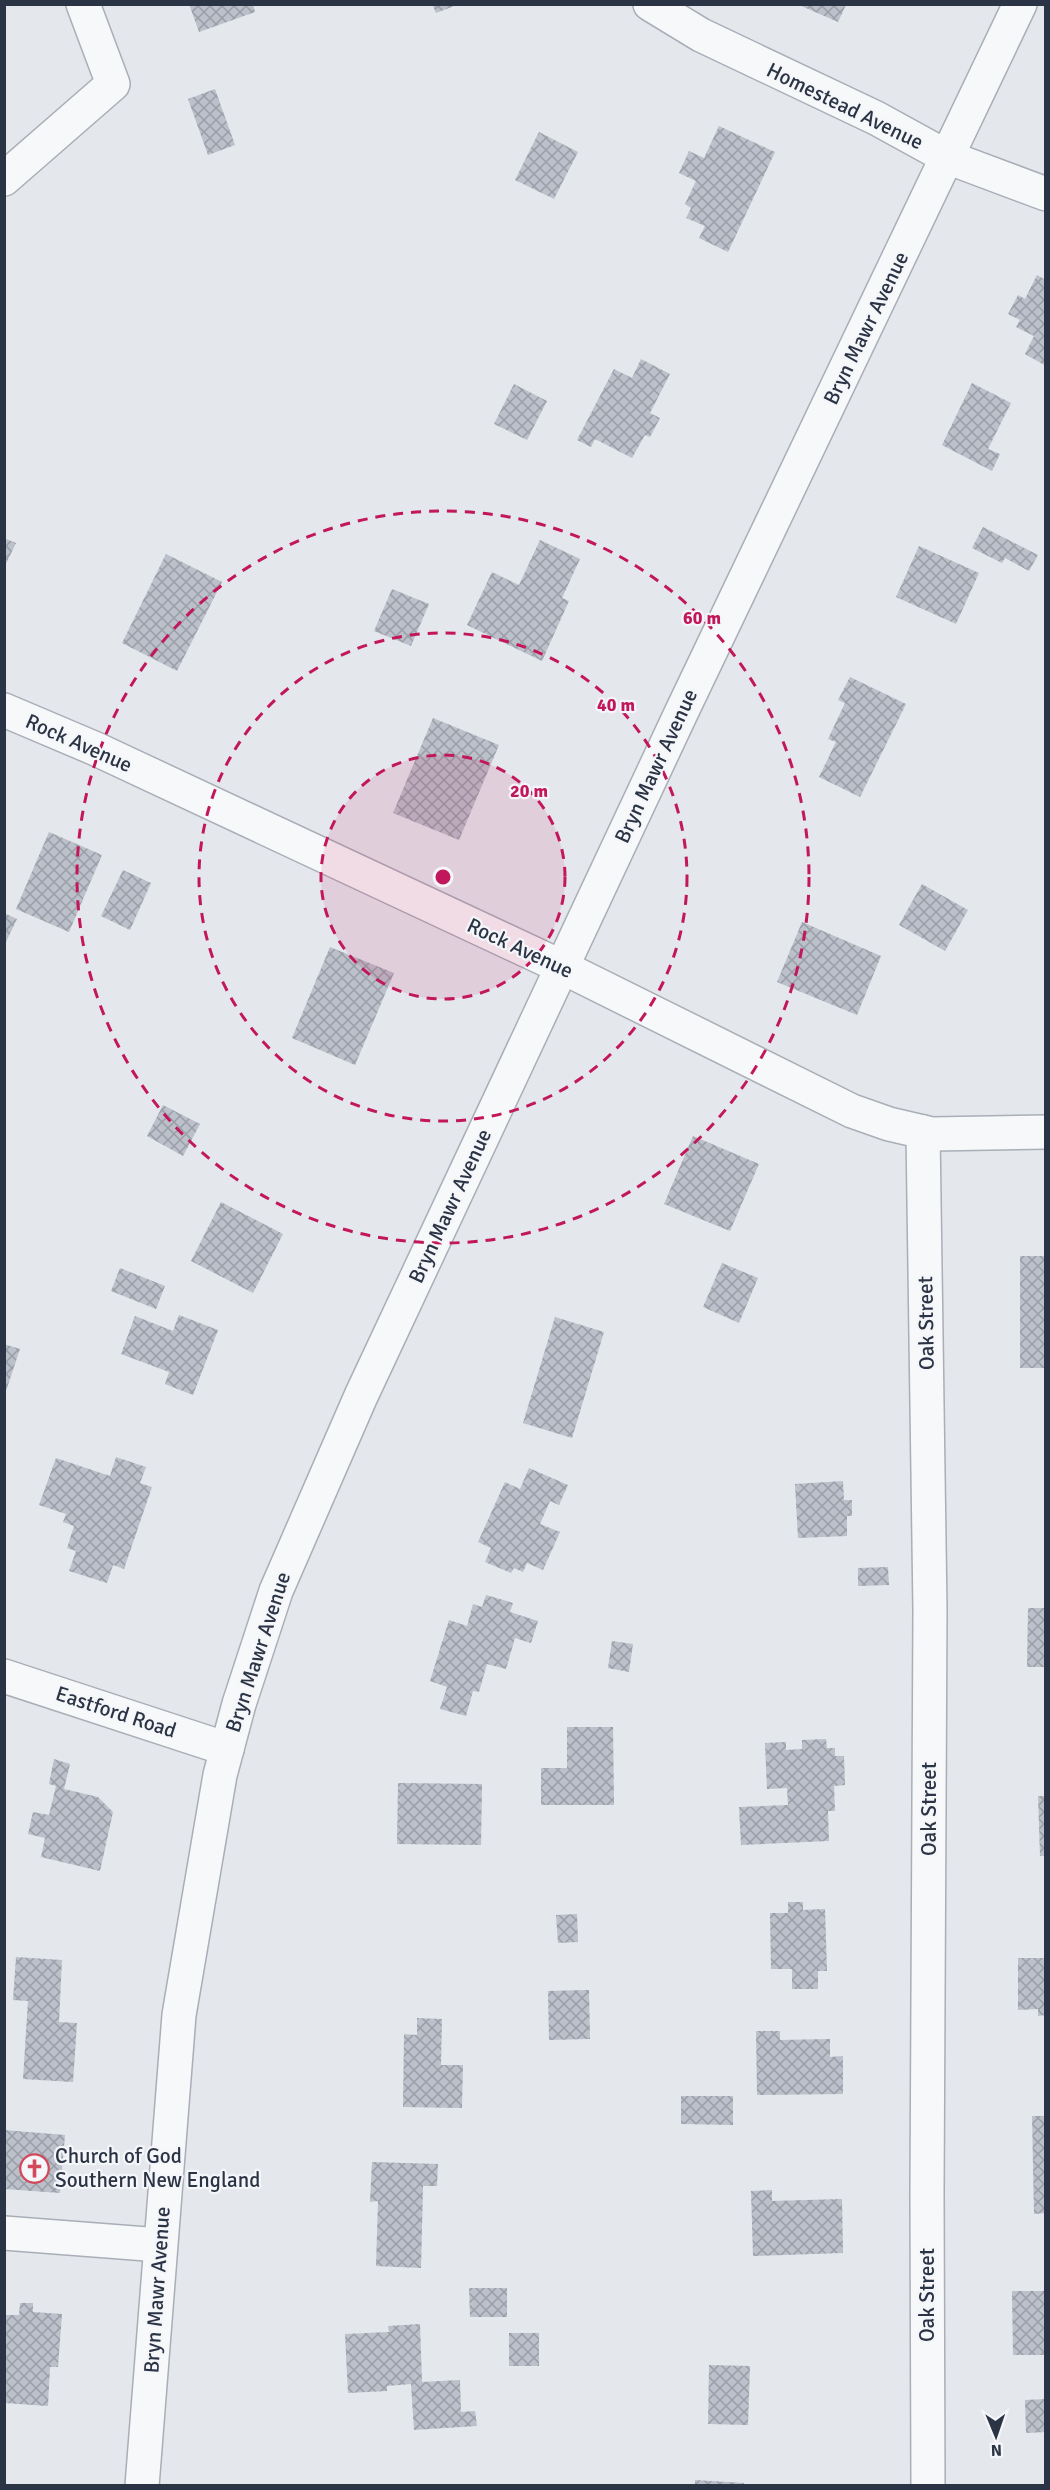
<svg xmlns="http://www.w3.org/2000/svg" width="1050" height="2490" font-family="Signika,sans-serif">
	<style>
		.building { fill: url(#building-cross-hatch) }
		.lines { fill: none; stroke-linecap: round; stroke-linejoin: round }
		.minor-casing { stroke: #a9aeb7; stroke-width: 36 }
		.minor { stroke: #f7f8fa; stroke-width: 33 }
		.ring { fill: none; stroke: #c2185b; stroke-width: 3; stroke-dasharray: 10 8 }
		.labels { text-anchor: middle; stroke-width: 4.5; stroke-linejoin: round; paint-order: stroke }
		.street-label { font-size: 21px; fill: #2b3445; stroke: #f4f6f9 }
		.poi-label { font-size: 21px; fill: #2b3445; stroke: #f4f6f9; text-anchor: start }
		.centre { fill: #c2185b; stroke: #f4f6f9; stroke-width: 3 }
		.ring-label { font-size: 18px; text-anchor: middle; font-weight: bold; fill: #c2185b; stroke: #f4f6f9; stroke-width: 4.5; stroke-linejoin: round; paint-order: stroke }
	</style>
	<defs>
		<pattern id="building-cross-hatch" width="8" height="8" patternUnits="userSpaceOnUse" patternTransform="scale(1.5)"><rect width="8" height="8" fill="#bbc0ca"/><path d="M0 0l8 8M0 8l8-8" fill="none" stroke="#989da6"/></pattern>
	</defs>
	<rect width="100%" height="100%" fill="#e4e7ec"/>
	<!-- building -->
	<g class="building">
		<polygon points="189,4 253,4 255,12 199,32"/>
		<polygon points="432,4 457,4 457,5 436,13"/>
		<polygon points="799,5 846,5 838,22"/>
		<polygon points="215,89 235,145 208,155 188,99"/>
		<polygon points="719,126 775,152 728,252 699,238 705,226 686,218 691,208 685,204 696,181 679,173 689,151 704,158"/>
		<polygon points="539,132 578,152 554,199 515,180"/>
		<polygon points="1037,275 1046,280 1046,366 1025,354 1034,336 1016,327 1020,320 1008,314 1018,295 1025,299"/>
		<polygon points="641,359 670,374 650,413 660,418 650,437 645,435 632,458 595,439 591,447 577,440 614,369 632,378"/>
		<polygon points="972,383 1011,403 988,449 1000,454 992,471 942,445"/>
		<polygon points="514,384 547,401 527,440 494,424"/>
		<polygon points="983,527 1038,555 1029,571 1005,558 1002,563 972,548"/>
		<polygon points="4,538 16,543 4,568"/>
		<polygon points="540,540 580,559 562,598 569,601 542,661 467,625 492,572 519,585"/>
		<polygon points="919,546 979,573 956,624 896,597"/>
		<polygon points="166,554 222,582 177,671 122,643"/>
		<polygon points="392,589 429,604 411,646 374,631"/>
		<polygon points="850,677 906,704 860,797 819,777 836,742 828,739 845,703 838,700"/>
		<polygon points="433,718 499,745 459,840 393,813"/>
		<polygon points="49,832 102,855 69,932 16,909"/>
		<polygon points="123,870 151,883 130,930 101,916"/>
		<polygon points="922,884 968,910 945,951 899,925"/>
		<polygon points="4,913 17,919 4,946"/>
		<polygon points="802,922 881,956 857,1015 777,982"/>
		<polygon points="330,947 394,973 355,1065 292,1038"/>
		<polygon points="163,1105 200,1124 183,1156 147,1136"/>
		<polygon points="693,1136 759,1164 730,1231 664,1204"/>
		<polygon points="221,1202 283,1234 253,1293 191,1261"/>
		<rect x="1020" y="1256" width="26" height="112"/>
		<polygon points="722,1263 758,1278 739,1323 703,1307"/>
		<polygon points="120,1268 165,1286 156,1309 111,1291"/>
		<polygon points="179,1315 218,1330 193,1395 165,1384 169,1372 121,1354 135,1316 173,1331"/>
		<polygon points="555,1317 604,1332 572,1438 523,1423"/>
		<polygon points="4,1344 20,1349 5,1394 4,1394"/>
		<polygon points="116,1457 146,1467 140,1483 152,1487 124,1569 113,1565 107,1583 69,1571 76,1551 67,1548 74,1526 63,1522 66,1514 39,1505 56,1458 110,1476"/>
		<polygon points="529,1468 568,1485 559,1505 550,1501 540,1524 560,1532 543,1570 527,1563 523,1572 514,1568 511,1573 485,1562 491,1548 478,1542 505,1482 520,1489"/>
		<polygon points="843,1481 844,1500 852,1500 852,1516 847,1516 847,1536 798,1538 795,1484"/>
		<polygon points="888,1567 889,1585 858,1586 858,1568"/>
		<polygon points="486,1595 513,1603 510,1612 538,1621 531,1643 515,1638 506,1669 487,1664 479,1692 473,1691 466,1716 440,1709 447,1687 430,1681 449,1620 467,1626 473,1604 482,1607"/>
		<polygon points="1028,1608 1046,1608 1046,1667 1027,1667"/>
		<polygon points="612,1641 633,1644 629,1672 608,1668"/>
		<polygon points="567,1727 613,1727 614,1805 541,1805 541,1768 567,1768"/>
		<polygon points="826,1739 827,1748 835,1748 835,1756 844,1756 845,1785 834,1786 835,1811 828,1811 829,1841 741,1845 739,1807 788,1805 787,1788 767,1789 765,1743 786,1742 786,1750 802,1749 802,1740"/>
		<polygon points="54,1759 70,1764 64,1789 98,1797 113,1812 100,1871 41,1857 45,1838 28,1834 33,1812 49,1815 56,1786 49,1784"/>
		<polygon points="398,1783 482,1784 481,1845 397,1844"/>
		<polygon points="1038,1796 1046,1796 1046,1856 1040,1856"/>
		<polygon points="788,1902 803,1902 803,1910 825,1909 827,1971 818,1971 818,1989 792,1989 792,1969 771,1969 770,1913 788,1913"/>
		<polygon points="577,1914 578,1942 558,1943 556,1915"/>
		<polygon points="16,1957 62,1960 59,2022 77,2023 73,2082 23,2079 28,2001 13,2000"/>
		<polygon points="1018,1958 1046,1958 1046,2015 1038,2016 1038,2009 1018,2010"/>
		<polygon points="589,1990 590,2039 549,2040 548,1991"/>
		<polygon points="417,2018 442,2019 441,2065 463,2065 462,2108 403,2107 404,2034 417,2035"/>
		<polygon points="756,2031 780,2031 780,2040 830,2039 830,2057 843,2056 843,2094 757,2095"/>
		<polygon points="681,2096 733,2096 733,2125 681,2124"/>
		<polygon points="1032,2116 1046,2116 1046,2213 1034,2214"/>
		<polygon points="4,2130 65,2135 60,2193 4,2189"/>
		<polygon points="372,2162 438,2164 437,2186 423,2186 421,2268 376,2266 378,2201 370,2202"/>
		<polygon points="772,2190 772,2201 842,2199 843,2253 753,2256 751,2191"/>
		<polygon points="469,2288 507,2288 507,2317 470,2317"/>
		<polygon points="1012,2291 1046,2291 1046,2355 1013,2355"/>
		<polygon points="20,2303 33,2303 33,2312 62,2314 58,2367 50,2367 48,2406 4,2403 4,2315 19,2315"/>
		<polygon points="420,2324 422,2382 460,2380 461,2412 475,2411 477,2426 414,2430 411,2384 387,2386 387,2391 348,2393 345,2334 389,2332 388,2326"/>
		<rect x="509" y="2333" width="30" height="33"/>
		<polygon points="709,2365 750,2366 748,2425 708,2424"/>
		<polygon points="1046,2399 1046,2432 1026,2433 1025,2400"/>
		<polygon points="695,2480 744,2483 744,2486 695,2486"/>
	</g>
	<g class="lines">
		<defs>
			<g id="minor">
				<polyline points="650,4 701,35 876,118 947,157 1046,194"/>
				<polyline points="4,179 113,84 83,4"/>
				<polyline points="4,710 96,749 562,967 852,1111 889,1124 932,1134 1046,1132"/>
				<polyline points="923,1132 930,1610 927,2194 928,2486"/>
				<polyline points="4,1676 227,1749"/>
				<polyline points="4,2233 160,2245"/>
				<polyline points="142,2486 179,2015 220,1775 239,1704 276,1591 361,1396 682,711 1020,4"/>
			</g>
		</defs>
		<!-- minor casing -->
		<use href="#minor" class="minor-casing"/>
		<!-- minor -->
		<use href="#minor" class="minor"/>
	</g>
	<!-- distance rings -->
	<circle cx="443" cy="877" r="122" fill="#c2185b" fill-opacity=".12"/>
	<g class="ring">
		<circle cx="443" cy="877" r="122"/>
		<circle cx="443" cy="877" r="244"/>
		<circle cx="443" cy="877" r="366"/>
	</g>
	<!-- icons -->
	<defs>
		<symbol id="church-ring" viewBox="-11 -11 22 22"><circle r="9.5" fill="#f4f6f9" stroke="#d1495b" stroke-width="1.5"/><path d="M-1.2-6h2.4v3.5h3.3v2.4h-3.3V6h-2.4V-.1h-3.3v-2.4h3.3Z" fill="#d1495b"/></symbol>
	</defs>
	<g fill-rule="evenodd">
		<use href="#church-ring" x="18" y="2152" width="33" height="33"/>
	</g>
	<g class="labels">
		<!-- street labels -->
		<g class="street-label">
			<text transform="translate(845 106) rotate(26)" y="7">Homestead Avenue</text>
			<text transform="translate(866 328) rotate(-64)" y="7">Bryn Mawr Avenue</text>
			<text transform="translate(79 743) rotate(24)" y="7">Rock Avenue</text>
			<text transform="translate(656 766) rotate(-65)" y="7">Bryn Mawr Avenue</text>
			<text transform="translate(520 948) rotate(25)" y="7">Rock Avenue</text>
			<text transform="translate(450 1206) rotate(-65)" y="7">Bryn Mawr Avenue</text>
			<text transform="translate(926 1323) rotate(-91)" y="7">Oak Street</text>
			<text transform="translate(258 1652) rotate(-72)" y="7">Bryn Mawr Avenue</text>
			<text transform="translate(116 1712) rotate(18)" y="7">Eastford Road</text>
			<text transform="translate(929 1809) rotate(-90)" y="7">Oak Street</text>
			<text transform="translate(157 2290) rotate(-86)" y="7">Bryn Mawr Avenue</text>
			<text transform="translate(927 2295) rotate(-90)" y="7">Oak Street</text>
		</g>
		<!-- poi labels -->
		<g class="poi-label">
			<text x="55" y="2163">Church of God<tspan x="55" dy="24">Southern New England</tspan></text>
		</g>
	</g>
	<circle cx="443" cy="877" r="9" class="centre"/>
	<g class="ring-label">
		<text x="702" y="624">60 m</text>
		<text x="616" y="711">40 m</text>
		<text x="529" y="797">20 m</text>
	</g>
	<!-- border -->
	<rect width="1050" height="2490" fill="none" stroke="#2b3445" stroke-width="12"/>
	<!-- north arrow -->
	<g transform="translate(996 2436) rotate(178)" stroke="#f4f6f9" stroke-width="4.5" paint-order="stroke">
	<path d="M0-4.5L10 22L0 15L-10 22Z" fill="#2b3445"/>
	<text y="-9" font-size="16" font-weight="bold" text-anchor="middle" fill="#2b3445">N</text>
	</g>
</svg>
